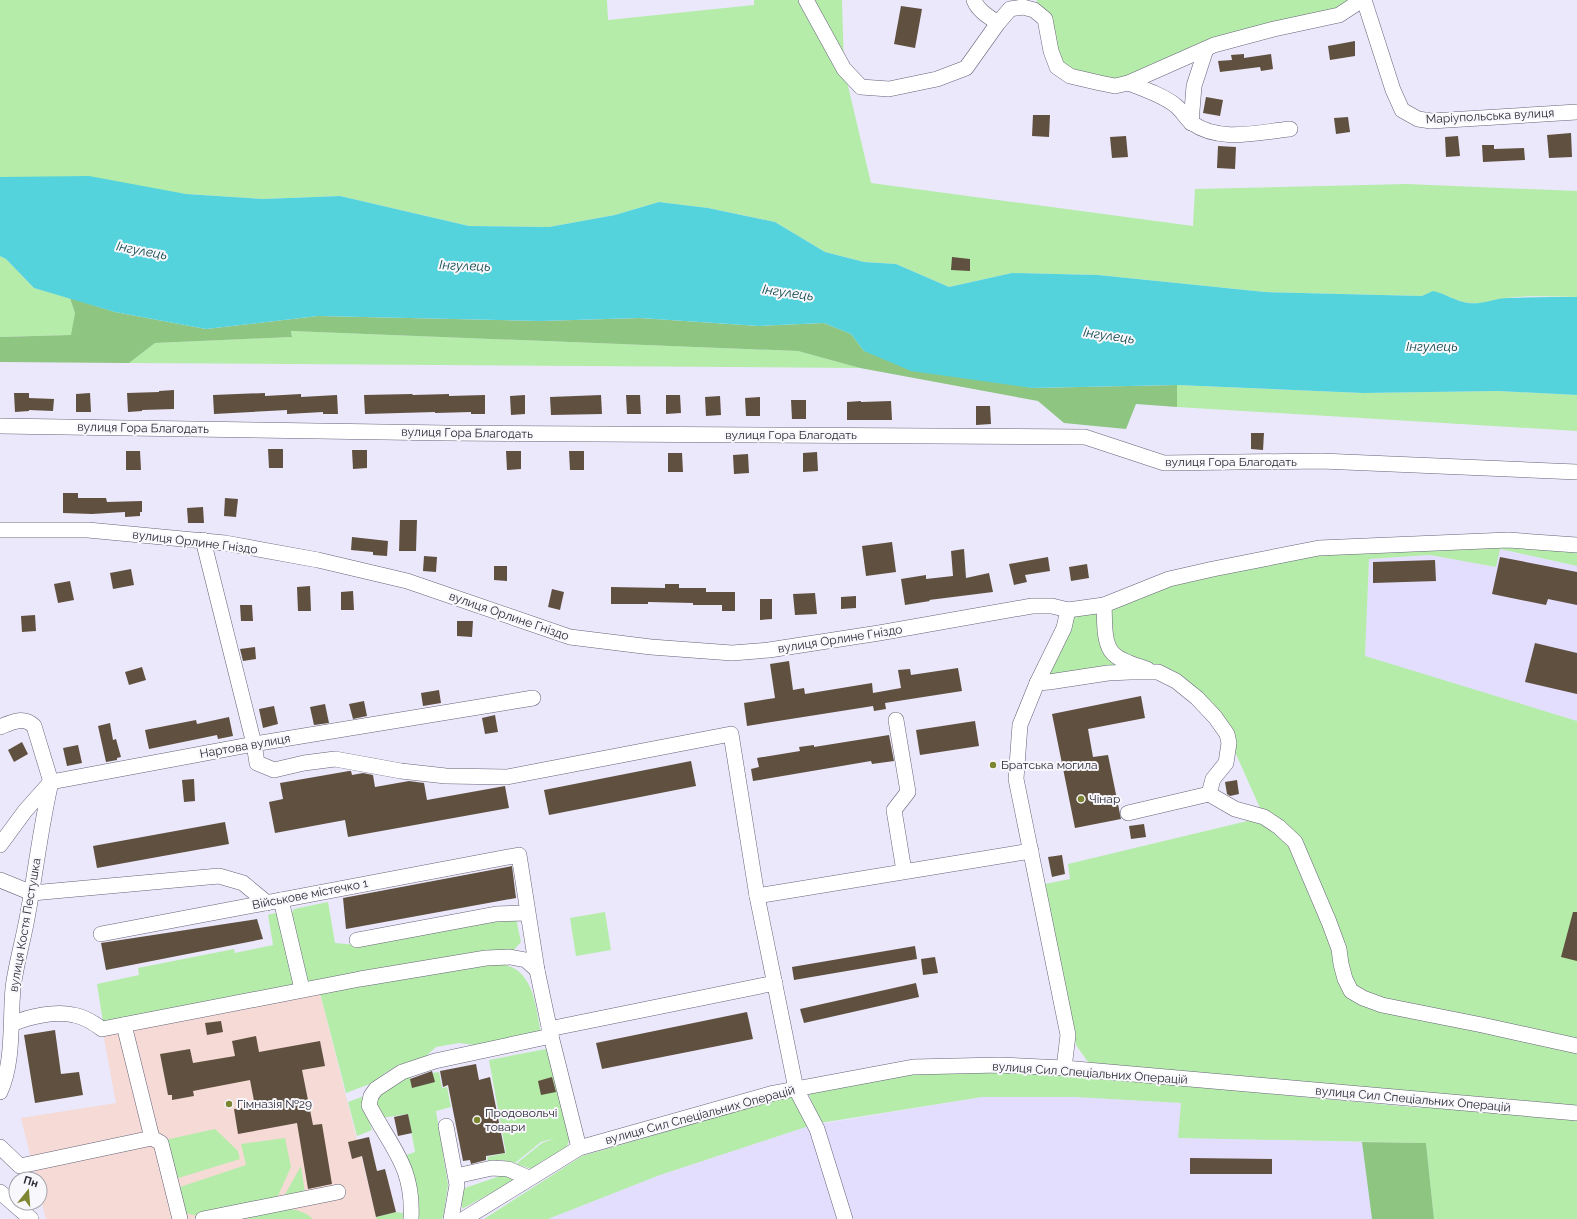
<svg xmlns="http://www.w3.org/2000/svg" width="1577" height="1219" font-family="Raleway,sans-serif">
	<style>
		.built { fill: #e3defe }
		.education { fill: #f5dad6 }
		.green { fill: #b5ecaa }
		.forest { fill: #8dc581 }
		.water { fill: #54d3dd }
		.building { fill: #60503f }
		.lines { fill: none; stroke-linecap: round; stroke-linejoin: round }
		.minor-casing { stroke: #666278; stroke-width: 16 }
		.minor { stroke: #fff; stroke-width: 15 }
		.poi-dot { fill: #7e8632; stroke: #f8f7fc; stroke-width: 1.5 }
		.labels { text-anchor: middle; stroke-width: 4; stroke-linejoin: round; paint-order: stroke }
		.street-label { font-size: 12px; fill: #2b2933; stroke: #f8f7fc }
		.poi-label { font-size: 12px; fill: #2b2933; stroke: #f8f7fc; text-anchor: start }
		.water-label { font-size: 13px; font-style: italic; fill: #003e42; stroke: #f8f7fc }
	</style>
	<rect width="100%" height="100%" fill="#ebe8fc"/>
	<!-- built -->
	<g class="built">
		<polygon points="1499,549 1577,566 1577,721 1365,657 1369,559 1430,555 1495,567"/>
		<polygon points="982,1097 1075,1097 1181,1103 1179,1138 1362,1142 1372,1219 548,1219 660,1175 809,1126"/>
	</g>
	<!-- education -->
	<polygon class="education" points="319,989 377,1219 46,1219 40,1196 40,1179 36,1179 21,1118 116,1103 103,1033"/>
	<!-- green -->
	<g class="green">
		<path d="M0 0H607L608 20 754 5V0H842L844 69 871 183 1193 226 1195 189 1407 184 1577 191V297C1555 297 1527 295 1506 298 1493 300 1481 305 1469 303 1451 301 1440 287 1422 296L1265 292 1098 275 1012 273 949 287 896 264 864 262 825 252 775 222 708 208 659 202 615 215 549 227 469 226 340 196 263 199 186 194 24 178 0 177Z"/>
		<polygon points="1037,0 1362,0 1274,29 1128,83 1070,76 1034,10"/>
		<polygon points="0,256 6,259 34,288 70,298 75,313 72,335 0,337"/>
		<polygon points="291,331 798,351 860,368 129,363 155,343 292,337"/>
		<polygon points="1177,385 1363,393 1498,391 1577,395 1577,431 1177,407"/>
		<polygon points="1577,545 1577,566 1500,549 1496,567 1430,555 1369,559 1365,656 1577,721 1577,1107 1110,1068 1088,1062 1076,1045 1045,884 1070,879 1068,864 1264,817 1227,734 1158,672 1037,683 1068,610 1169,579 1319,548"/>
		<polygon points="328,902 335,943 357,945 516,918 521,942 513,951 309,982 305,978 290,916 294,909"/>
		<polygon points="605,912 611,950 576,956 570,918"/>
		<polygon points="275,913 280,916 295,980 293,985 103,1022 97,984 139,975 138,968 234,949 235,953 273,945 268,915"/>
		<path d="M486 963C493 963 499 963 505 965 535 972 536 1010 541 1034L482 1046 459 1043 436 1047 425 1057 399 1065 385 1073 375 1082 346 1093 319 989Z"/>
		<polygon points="551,1048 571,1134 566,1150 542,1161 532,1169 516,1164 542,1143 556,1138 541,1142 515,1163 501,1160 488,1162 487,1157 506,1153 489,1060"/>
		<polygon points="1000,1070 1073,1075 1422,1108 1421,1100 1577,1112 1577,1219 1434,1219 1426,1143 1178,1138 1181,1103 1075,1097 982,1097 820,1123 808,1092 914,1073"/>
		<polygon points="439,1072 442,1088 447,1087 451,1107 436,1111 448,1185 444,1212 442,1219 416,1219 403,1156 415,1152 408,1114 381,1118 373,1097 410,1076 412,1087 432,1073"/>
		<polygon points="367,1095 367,1114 372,1130 357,1136 348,1102"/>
		<polygon points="794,1097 809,1126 660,1175 548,1219 484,1219 582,1156 773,1101"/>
		<polygon points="215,1129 238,1151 240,1159 175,1179 165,1140"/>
		<polygon points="285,1138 291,1167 277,1198 198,1216 186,1213 177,1188 246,1165 241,1144"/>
		<polygon points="301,1166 305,1193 283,1198"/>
		<polygon points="506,1175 517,1179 462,1209 462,1194 465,1188 500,1176"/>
		<path d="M285 1209C297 1209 305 1212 313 1219H245Z"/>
		<polygon points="396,1212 409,1214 409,1219 377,1219 376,1217"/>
	</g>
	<!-- forest -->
	<g class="forest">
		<polygon points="70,298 115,312 206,329 318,316 540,321 640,318 759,326 824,323 851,334 864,351 1032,388 1177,385 1177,407 1136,404 1126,429 1064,423 1038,401 860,368 798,351 291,331 292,337 155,343 129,363 0,362 0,337 71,335 75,313"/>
		<polygon points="1362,1142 1426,1143 1434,1219 1372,1219"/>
	</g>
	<!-- water -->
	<path class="water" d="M89 176 186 194 263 199 340 196 469 226 549 227 615 215 659 202 708 208 775 222 825 252 864 262 896 264 949 287 1012 273 1098 275 1265 292 1422 296 1433 291C1446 294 1455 301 1468 303 1482 305 1495 298 1508 298 1531 297 1554 297 1577 297V395L1498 391 1363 393 1177 385 1032 388 911 371 864 351 851 334 824 323 759 326 640 318 540 321 318 316 206 329 115 312 34 288 6 259 0 256V177Z"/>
	<!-- building -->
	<g class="building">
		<polygon points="901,6 922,9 915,48 894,44"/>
		<polygon points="1355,41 1355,56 1330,60 1328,46"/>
		<polygon points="1244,54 1244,58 1271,54 1273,69 1261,71 1260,67 1220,72 1218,61 1232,60 1231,55"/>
		<polygon points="1206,97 1223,100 1220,116 1203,113"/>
		<polygon points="1033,115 1050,115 1049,137 1032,136"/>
		<polygon points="1348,117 1350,132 1336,134 1334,118"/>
		<polygon points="1571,133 1572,157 1549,158 1547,135"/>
		<polygon points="1126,136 1128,157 1112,158 1110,137"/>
		<polygon points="1458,136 1460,156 1446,157 1445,137"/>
		<polygon points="1482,145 1494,145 1494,149 1524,148 1525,160 1483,162"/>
		<polygon points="1218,146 1236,147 1235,169 1217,168"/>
		<polygon points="952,257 970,259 970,271 951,270"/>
		<polygon points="174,390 174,409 142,410 142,411 128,412 127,393 159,392 159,391"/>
		<polygon points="14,393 29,393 29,398 54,399 53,411 29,410 29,411 15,412"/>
		<polygon points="90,393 91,412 76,412 76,394"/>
		<polygon points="265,393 265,396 301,394 301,397 337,395 338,414 323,414 323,412 287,414 287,410 214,414 213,395"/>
		<polygon points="412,394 413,395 449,394 449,396 485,395 485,414 471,414 471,412 435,413 435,412 365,414 364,395"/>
		<polygon points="525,395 525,414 511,415 510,396"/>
		<polygon points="601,395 602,414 551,415 550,397"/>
		<polygon points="626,395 640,395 641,414 627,414"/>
		<polygon points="666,395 680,395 681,413 666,414"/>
		<polygon points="720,396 721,415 706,416 705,397"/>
		<polygon points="760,397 760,416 746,416 745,398"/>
		<polygon points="791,400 806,400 806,419 792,419"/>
		<polygon points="861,401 861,402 891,401 892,420 847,420 847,402"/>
		<polygon points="976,406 990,406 991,424 976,425"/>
		<polygon points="1251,433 1264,433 1263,450 1251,449"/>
		<polygon points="268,449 283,449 283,468 269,468"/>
		<polygon points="352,450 367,450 367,468 353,469"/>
		<polygon points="126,451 140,451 141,470 126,470"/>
		<polygon points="506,451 521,451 521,469 507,470"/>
		<polygon points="569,451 584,451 584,470 570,470"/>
		<polygon points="817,452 818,471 803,472 803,453"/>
		<polygon points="668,453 682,453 683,472 668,472"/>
		<polygon points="748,454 749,473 734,474 733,455"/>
		<polygon points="63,493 78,493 78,498 106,498 107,502 142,501 142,512 140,512 140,516 125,517 125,512 92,514 63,513"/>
		<polygon points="225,498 238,499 236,517 224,516"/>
		<polygon points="203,507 204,523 188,523 187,508"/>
		<polygon points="400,520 417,520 416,551 399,551"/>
		<polygon points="352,537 388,541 387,556 373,555 373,552 351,550"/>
		<polygon points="892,542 896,572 866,576 862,546"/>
		<polygon points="964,549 966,578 989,573 993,592 929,600 930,601 905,605 901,579 926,575 926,579 953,576 951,551"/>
		<polygon points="424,556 437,557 436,572 423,571"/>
		<polygon points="1048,557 1050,571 1025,575 1027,582 1014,585 1009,564"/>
		<polygon points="1500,557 1577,572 1577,605 1548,599 1546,605 1492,594"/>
		<polygon points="1435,560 1436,581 1373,583 1373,562"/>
		<polygon points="1087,564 1089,578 1071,581 1069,567"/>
		<polygon points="494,566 507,566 507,581 494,580"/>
		<polygon points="131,569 134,585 113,589 110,573"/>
		<polygon points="70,581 74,600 58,603 54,584"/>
		<polygon points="665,584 679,584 679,588 706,588 706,592 735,592 735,611 722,611 722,605 693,605 693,603 648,602 648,604 611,604 611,587 665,588"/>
		<polygon points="310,586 311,611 298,611 297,587"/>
		<polygon points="552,589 564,592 560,610 548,607"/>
		<polygon points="353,591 354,610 341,610 341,592"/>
		<polygon points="815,593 817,614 795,615 793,594"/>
		<polygon points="856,596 856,608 841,609 841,597"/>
		<polygon points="760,599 772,599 772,619 760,620"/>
		<polygon points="240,605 252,605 253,621 241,621"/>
		<polygon points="35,615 36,631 22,632 21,616"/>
		<polygon points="457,621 473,621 472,637 457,636"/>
		<polygon points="1535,643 1577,653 1577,694 1525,682"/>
		<polygon points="255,647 256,659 243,661 240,649"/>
		<polygon points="789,661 793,690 804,688 805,694 872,683 873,693 901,688 898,670 910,669 911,675 958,668 962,691 885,703 886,709 874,711 873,706 747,726 744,703 775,698 770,664"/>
		<polygon points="142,667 146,680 129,685 125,672"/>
		<polygon points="439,690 441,703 423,706 421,693"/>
		<polygon points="1141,696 1145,718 1088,729 1093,757 1108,755 1121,819 1075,828 1052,714"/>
		<polygon points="364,701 367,716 353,719 349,704"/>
		<polygon points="325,704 329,723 314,725 310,707"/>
		<polygon points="274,706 278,724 263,728 259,709"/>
		<polygon points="495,715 498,732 485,734 482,718"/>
		<polygon points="229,717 233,736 218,739 217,735 149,749 145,730 196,720 197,724"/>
		<polygon points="975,721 979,746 920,755 916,730"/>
		<polygon points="110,723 113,740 116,739 121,757 117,758 117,760 106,762 98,726"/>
		<polygon points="889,735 894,761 872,764 871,761 753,781 751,769 759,767 757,758 800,751 799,747 814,745 814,747"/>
		<polygon points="22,742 28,754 14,762 8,750"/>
		<polygon points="78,745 82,763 67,766 63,748"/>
		<polygon points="691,761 696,786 549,815 544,790"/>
		<polygon points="349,771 351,771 352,775 363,773 373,775 375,787 409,781 424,783 427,800 505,786 509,808 348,837 345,820 275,833 269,802 283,799 280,783"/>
		<polygon points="194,779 195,801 184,802 182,780"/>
		<polygon points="1237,780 1239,794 1230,796 1227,794 1225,782"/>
		<polygon points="225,822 229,844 97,868 93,846"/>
		<polygon points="1144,824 1146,837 1131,839 1129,826"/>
		<polygon points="1062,855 1065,874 1052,877 1048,857"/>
		<polygon points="512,866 516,898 346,929 343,898"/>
		<polygon points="1573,912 1577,912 1577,961 1561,957"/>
		<polygon points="257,919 263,939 106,970 101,943"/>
		<polygon points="915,946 917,959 794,980 792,967"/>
		<polygon points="935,957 938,973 923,975 921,959"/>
		<polygon points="916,983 919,997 804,1023 800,1009"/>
		<polygon points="747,1012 753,1039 602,1069 596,1043"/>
		<polygon points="221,1021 223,1032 207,1035 205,1023"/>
		<polygon points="55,1030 61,1074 79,1072 83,1095 35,1103 24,1035"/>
		<polygon points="256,1036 259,1052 320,1041 325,1066 302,1070 313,1125 322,1124 332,1184 308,1189 297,1123 238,1134 234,1109 255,1106 250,1080 193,1091 194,1096 172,1100 172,1095 168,1095 160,1054 190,1049 193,1063 235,1056 232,1041"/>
		<polygon points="476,1064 479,1080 490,1077 505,1153 486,1156 486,1160 471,1164 470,1160 463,1161 448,1085 443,1087 440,1071"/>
		<polygon points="432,1071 435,1082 412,1088 410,1079"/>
		<polygon points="552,1077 556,1092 541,1095 538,1081"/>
		<polygon points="408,1114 412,1133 398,1136 394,1117"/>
		<polygon points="369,1137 377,1171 385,1169 396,1212 376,1217 362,1156 352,1159 348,1142"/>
		<polygon points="1190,1158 1272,1159 1272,1174 1190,1174"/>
	</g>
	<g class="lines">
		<defs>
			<g id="minor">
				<polyline points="806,0 844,69 861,87 889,89 937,79 966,68 998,23 1010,9 1023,7 1034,10 1045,19 1051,51 1057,67 1070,76 1100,83 1115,86 1128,83 1214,45 1274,29 1339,15 1362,0"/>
				<path d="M974 0C978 11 989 17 998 23"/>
				<polyline points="1364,0 1393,90 1402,110 1418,119 1431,121 1577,112"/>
				<path d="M1128 83C1144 89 1162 95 1175 105 1182 110 1186 119 1192 123 1220 143 1259 132 1290 129"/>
				<polyline points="1191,123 1194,86 1206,49"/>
				<polyline points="0,426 447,433 1085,437 1164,463 1321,461 1577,472"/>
				<polyline points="0,530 88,530 225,543 318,560 407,581 570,637 651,647 732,653 769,650 879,633 1032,606 1052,606 1068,610 1104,605 1169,579 1213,569 1319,548 1508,540 1577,545"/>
				<polyline points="203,540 254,744 257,763 274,770 304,763 335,759 401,771 446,776 507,777 731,734 757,896 796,1089 817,1129 845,1219"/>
				<path d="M1104 605C1105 619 1103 639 1111 651 1118 661 1136 665 1147 669"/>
				<polyline points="1037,683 1049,682 1108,673 1130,672 1158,672 1176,681 1197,698 1215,717 1227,734 1229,743 1226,763 1213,779 1209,794"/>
				<polyline points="896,720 908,792 894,810 904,871"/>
				<path d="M0 727C12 722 23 716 34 726L51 782 254 744 533 698"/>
				<polyline points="1128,813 1209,794 1235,809 1264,817 1279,827 1295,842 1329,922 1339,949 1341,964 1345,979 1351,991 1363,998 1382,1005 1482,1025 1577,1046"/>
				<polyline points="0,845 25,811 49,784"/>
				<polyline points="0,880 32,893 219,876 243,883 267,903"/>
				<polyline points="757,896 1031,851"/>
				<polyline points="281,900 302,989"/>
				<polyline points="101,934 519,855 537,970 551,1036 579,1148"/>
				<polyline points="357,940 496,914 527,913"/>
				<path d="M12 1024C30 1016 55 1011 74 1015 85 1017 94 1023 102 1029L360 979 486 958 510 957 526 960 537 970"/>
				<polyline points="124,1025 152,1138 161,1143 180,1219"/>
				<polyline points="549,1029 775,983"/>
				<polyline points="1064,1068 1068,1035 1016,779 1020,725 1037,683 1064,628 1068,610"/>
				<path d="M0 1092C14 1062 10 1021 13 988 16 963 24 938 28 913 36 869 41 825 51 782"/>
				<polyline points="446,1126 457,1185 451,1219"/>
				<polyline points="0,1147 20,1166 152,1138"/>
				<polyline points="456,1176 492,1168 508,1169 529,1178"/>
				<polyline points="0,1192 31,1219"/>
				<polyline points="203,1219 338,1192"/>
				<path d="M411 1219C414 1166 391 1148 369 1105L371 1096 376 1089 402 1072 435 1061 551 1036"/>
				<polyline points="464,1219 579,1148 774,1093 913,1067 999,1065 1064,1068 1577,1113"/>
			</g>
		</defs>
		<!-- minor casing -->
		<use href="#minor" class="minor-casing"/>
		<!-- minor -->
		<use href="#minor" class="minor"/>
	</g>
	<!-- markers -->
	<g class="poi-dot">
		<circle cx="993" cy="765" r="4"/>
		<circle cx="1081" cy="799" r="4"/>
		<circle cx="229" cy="1104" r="4"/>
		<circle cx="477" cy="1120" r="4"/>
	</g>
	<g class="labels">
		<!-- street labels -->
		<g class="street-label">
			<text transform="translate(1490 116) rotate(-3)" y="4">Маріупольська вулиця</text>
			<text transform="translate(143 428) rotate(1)" y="4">вулиця Гора Благодать</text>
			<text transform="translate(467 433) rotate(1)" y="4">вулиця Гора Благодать</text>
			<text x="791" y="439">вулиця Гора Благодать</text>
			<text x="1231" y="466">вулиця Гора Благодать</text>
			<text transform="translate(195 542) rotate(7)" y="4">вулиця Орлине Гніздо</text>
			<text transform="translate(509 616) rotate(19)" y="4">вулиця Орлине Гніздо</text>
			<text transform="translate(840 639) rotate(-9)" y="4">вулиця Орлине Гніздо</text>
			<text transform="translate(245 746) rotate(-10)" y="4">Нартова вулиця</text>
			<text transform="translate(310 894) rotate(-11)" y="4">Військове містечко 1</text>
			<text transform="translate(25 925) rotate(-80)" y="4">вулиця Костя Пестушка</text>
			<text transform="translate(1090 1073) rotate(4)" y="4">вулиця Сил Спеціальних Операцій</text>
			<text transform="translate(1413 1099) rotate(5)" y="4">вулиця Сил Спеціальних Операцій</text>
			<text transform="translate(700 1115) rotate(-15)" y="4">вулиця Сил Спеціальних Операцій</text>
		</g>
		<!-- poi labels -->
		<g class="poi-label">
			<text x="1001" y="769">Братська могила</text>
			<text x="1089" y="803">Чінар</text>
			<text x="237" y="1108">Гімназія №29</text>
			<text x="485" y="1117">Продовольчі<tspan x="485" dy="14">товари</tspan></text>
		</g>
		<!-- water labels -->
		<g class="water-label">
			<text transform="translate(142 250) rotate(11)" y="5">Інгулець</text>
			<text transform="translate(465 265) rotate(2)" y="5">Інгулець</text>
			<text transform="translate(788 292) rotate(8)" y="5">Інгулець</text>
			<text transform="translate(1109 335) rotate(8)" y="5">Інгулець</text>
			<text x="1432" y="351">Інгулець</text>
		</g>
	</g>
	<!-- north arrow -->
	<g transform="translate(28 1191) rotate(17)"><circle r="19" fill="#f8f7fc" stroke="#a6a5ac"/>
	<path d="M0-3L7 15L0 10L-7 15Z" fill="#7e8632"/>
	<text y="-6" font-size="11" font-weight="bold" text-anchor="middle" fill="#2b2933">Пн</text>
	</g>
</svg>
